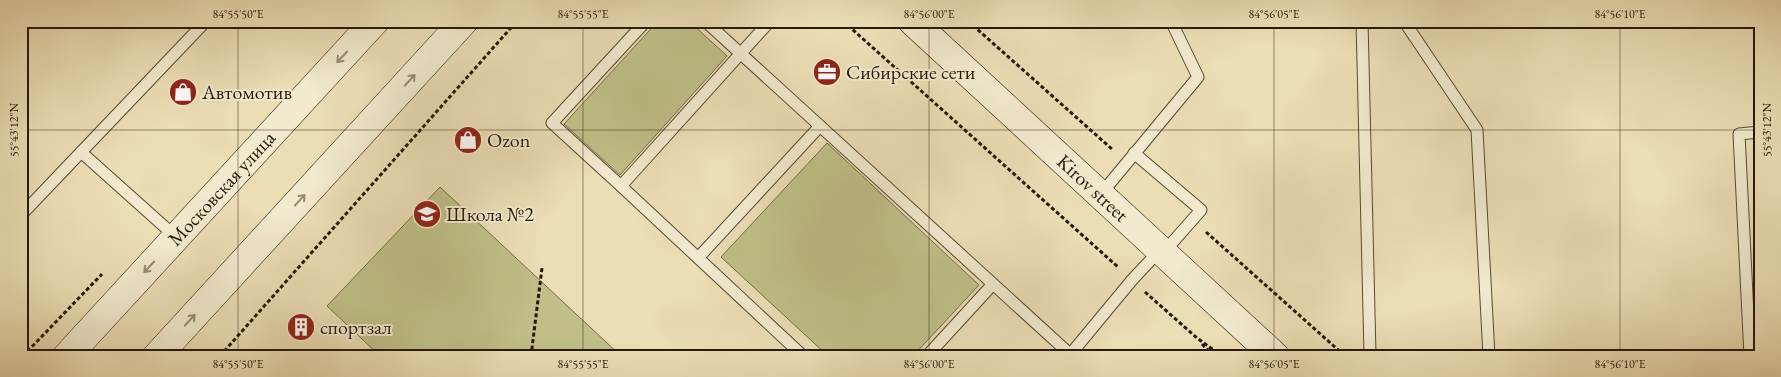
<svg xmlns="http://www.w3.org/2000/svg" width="1781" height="377" font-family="'EB Garamond',serif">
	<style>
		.grass { fill: #bfbf87; stroke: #736c48 }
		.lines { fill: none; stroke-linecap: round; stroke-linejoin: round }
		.lane-casing { stroke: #584934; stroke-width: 13 }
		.secondary-casing { stroke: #271809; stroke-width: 29 }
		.path { stroke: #271809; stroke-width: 3; stroke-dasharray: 4 2.5; stroke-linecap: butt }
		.lane { stroke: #f2e9ce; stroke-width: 11 }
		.secondary { stroke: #f2e9ce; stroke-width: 28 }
		.oneway { stroke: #978b75 }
		.ticks { fill: none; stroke: #271809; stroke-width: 1; stroke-opacity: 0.45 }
		.labels { text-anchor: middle; stroke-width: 4; stroke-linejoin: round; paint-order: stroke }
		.poi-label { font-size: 20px; fill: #271809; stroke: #f2e9ce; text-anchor: start }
		.street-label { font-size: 20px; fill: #271809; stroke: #f2e9ce }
		.neatline { fill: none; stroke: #271809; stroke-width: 2 }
		.ticks-label { font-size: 12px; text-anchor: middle; fill: #271809 }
	</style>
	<rect width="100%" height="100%" fill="#ebddb4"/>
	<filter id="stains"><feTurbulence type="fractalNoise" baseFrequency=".004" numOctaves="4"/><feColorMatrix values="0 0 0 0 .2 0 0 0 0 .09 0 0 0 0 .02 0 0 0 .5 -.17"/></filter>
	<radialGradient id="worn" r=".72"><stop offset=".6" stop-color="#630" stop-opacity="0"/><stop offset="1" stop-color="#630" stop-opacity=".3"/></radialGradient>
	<!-- grass -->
	<g class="grass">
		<polygon points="658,21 689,21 727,56 620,175 564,124"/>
		<polygon points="827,143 979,285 913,356 828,356 721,257"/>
		<polygon points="440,187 621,356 380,356 327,306"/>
	</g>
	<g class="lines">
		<defs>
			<g id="lane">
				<polyline points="705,21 1072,356"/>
				<polyline points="770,21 621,186 803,356"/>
				<polyline points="1362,21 1370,354 1368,356"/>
				<polyline points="1404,21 1477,130 1489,356"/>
				<polyline points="81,152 176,237"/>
				<polyline points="1134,153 1201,210 1163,253"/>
				<polyline points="621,186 552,123 646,21"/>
				<polyline points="1101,194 1198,77 1171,21"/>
				<polyline points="21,209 24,212 206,21"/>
				<polyline points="698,258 820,126"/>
				<polyline points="927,356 993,284"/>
				<polyline points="1069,356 1132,280 1160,250"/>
				<polyline points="1750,356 1739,134 1760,132"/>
			</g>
			<g id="secondary">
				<path id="s1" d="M912 21 1275 356"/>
				<path id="s2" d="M67 356 375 21"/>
				<polyline points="157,356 464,21"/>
			</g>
		</defs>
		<!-- lane casing -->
		<use href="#lane" class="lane-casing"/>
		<!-- secondary casing -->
		<use href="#secondary" class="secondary-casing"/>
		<!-- path -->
		<g class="path">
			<polyline points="843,21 1118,267"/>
			<polyline points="968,21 1113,150"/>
			<polyline points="1206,232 1345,356"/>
			<polyline points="1145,292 1197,338 1222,356"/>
			<polyline points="1202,344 1214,356"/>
			<polyline points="23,356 102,274"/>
			<polyline points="220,356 517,21"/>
			<polyline points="531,356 542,268"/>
		</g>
		<!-- lane -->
		<use href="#lane" class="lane"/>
		<!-- secondary -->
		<use href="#secondary" class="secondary"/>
	</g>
	<!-- one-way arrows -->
	<defs><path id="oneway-shaft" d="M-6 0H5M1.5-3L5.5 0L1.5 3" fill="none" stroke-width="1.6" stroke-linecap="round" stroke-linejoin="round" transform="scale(1.25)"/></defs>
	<g class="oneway">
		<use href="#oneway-shaft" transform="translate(342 57) rotate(133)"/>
		<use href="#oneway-shaft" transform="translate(410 80) rotate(-47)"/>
		<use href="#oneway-shaft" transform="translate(300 200) rotate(-47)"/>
		<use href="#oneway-shaft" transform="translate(149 267) rotate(133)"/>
		<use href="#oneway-shaft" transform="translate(190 320) rotate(-47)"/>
	</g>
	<!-- ticks -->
	<path class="ticks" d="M238 21V356M583 21V356M929 21V356M1274 21V356M1620 21V356M21 130H1760"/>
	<!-- icons -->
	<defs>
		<symbol id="office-disc" viewBox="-11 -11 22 22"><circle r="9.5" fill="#8f2418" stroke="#f2e9ce"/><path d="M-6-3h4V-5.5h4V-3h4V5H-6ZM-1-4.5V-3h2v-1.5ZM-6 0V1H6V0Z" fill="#fff"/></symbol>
		<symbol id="shop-disc" viewBox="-11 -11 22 22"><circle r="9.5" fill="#8f2418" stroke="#f2e9ce"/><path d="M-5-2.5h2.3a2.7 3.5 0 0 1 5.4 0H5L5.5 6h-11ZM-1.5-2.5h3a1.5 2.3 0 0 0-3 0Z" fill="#fff"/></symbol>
		<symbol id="school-disc" viewBox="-11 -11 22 22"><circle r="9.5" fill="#8f2418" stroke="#f2e9ce"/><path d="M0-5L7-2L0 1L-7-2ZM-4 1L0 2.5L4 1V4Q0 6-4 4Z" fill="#fff"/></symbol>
		<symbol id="building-disc" viewBox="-11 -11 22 22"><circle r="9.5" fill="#8f2418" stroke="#f2e9ce"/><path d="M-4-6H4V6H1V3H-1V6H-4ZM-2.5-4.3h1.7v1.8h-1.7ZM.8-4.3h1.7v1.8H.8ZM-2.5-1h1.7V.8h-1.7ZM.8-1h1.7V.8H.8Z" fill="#fff"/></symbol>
	</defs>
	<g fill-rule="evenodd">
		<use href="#office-disc" x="811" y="56" width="32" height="32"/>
		<use href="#shop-disc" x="167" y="76" width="32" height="32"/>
		<use href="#shop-disc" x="452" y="124" width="32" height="32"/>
		<use href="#school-disc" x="411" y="198" width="32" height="32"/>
		<use href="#building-disc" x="285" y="311" width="32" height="32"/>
	</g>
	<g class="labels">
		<!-- poi labels -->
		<g class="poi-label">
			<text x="846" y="79">Сибирские сети</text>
			<text x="202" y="99">Автомотив</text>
			<text x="487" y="147">Ozon</text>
			<text x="446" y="221">Школа №2</text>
			<text x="320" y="334">спортзал</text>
		</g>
		<!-- street labels -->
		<g class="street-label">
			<text dy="7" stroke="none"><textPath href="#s2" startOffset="228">Московская улица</textPath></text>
			<text dy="7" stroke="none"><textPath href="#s1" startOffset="246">Kirov street</textPath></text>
		</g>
	</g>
	<!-- margin -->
	<rect width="1781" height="377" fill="none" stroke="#ebddb4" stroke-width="55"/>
	<rect x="28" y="28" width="1726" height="322" class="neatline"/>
	<g class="ticks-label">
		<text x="238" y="18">84°55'50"E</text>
		<text x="583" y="18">84°55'55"E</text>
		<text x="929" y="18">84°56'00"E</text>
		<text x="1274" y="18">84°56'05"E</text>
		<text x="1620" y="18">84°56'10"E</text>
		<text transform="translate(14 130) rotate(-90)" y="4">55°43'12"N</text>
		<text transform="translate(1767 130) rotate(-90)" y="4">55°43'12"N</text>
		<text x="238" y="368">84°55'50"E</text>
		<text x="583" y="368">84°55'55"E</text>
		<text x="929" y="368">84°56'00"E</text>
		<text x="1274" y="368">84°56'05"E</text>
		<text x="1620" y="368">84°56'10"E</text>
	</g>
	<rect width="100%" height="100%" filter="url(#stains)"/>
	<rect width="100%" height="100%" fill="url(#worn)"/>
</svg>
